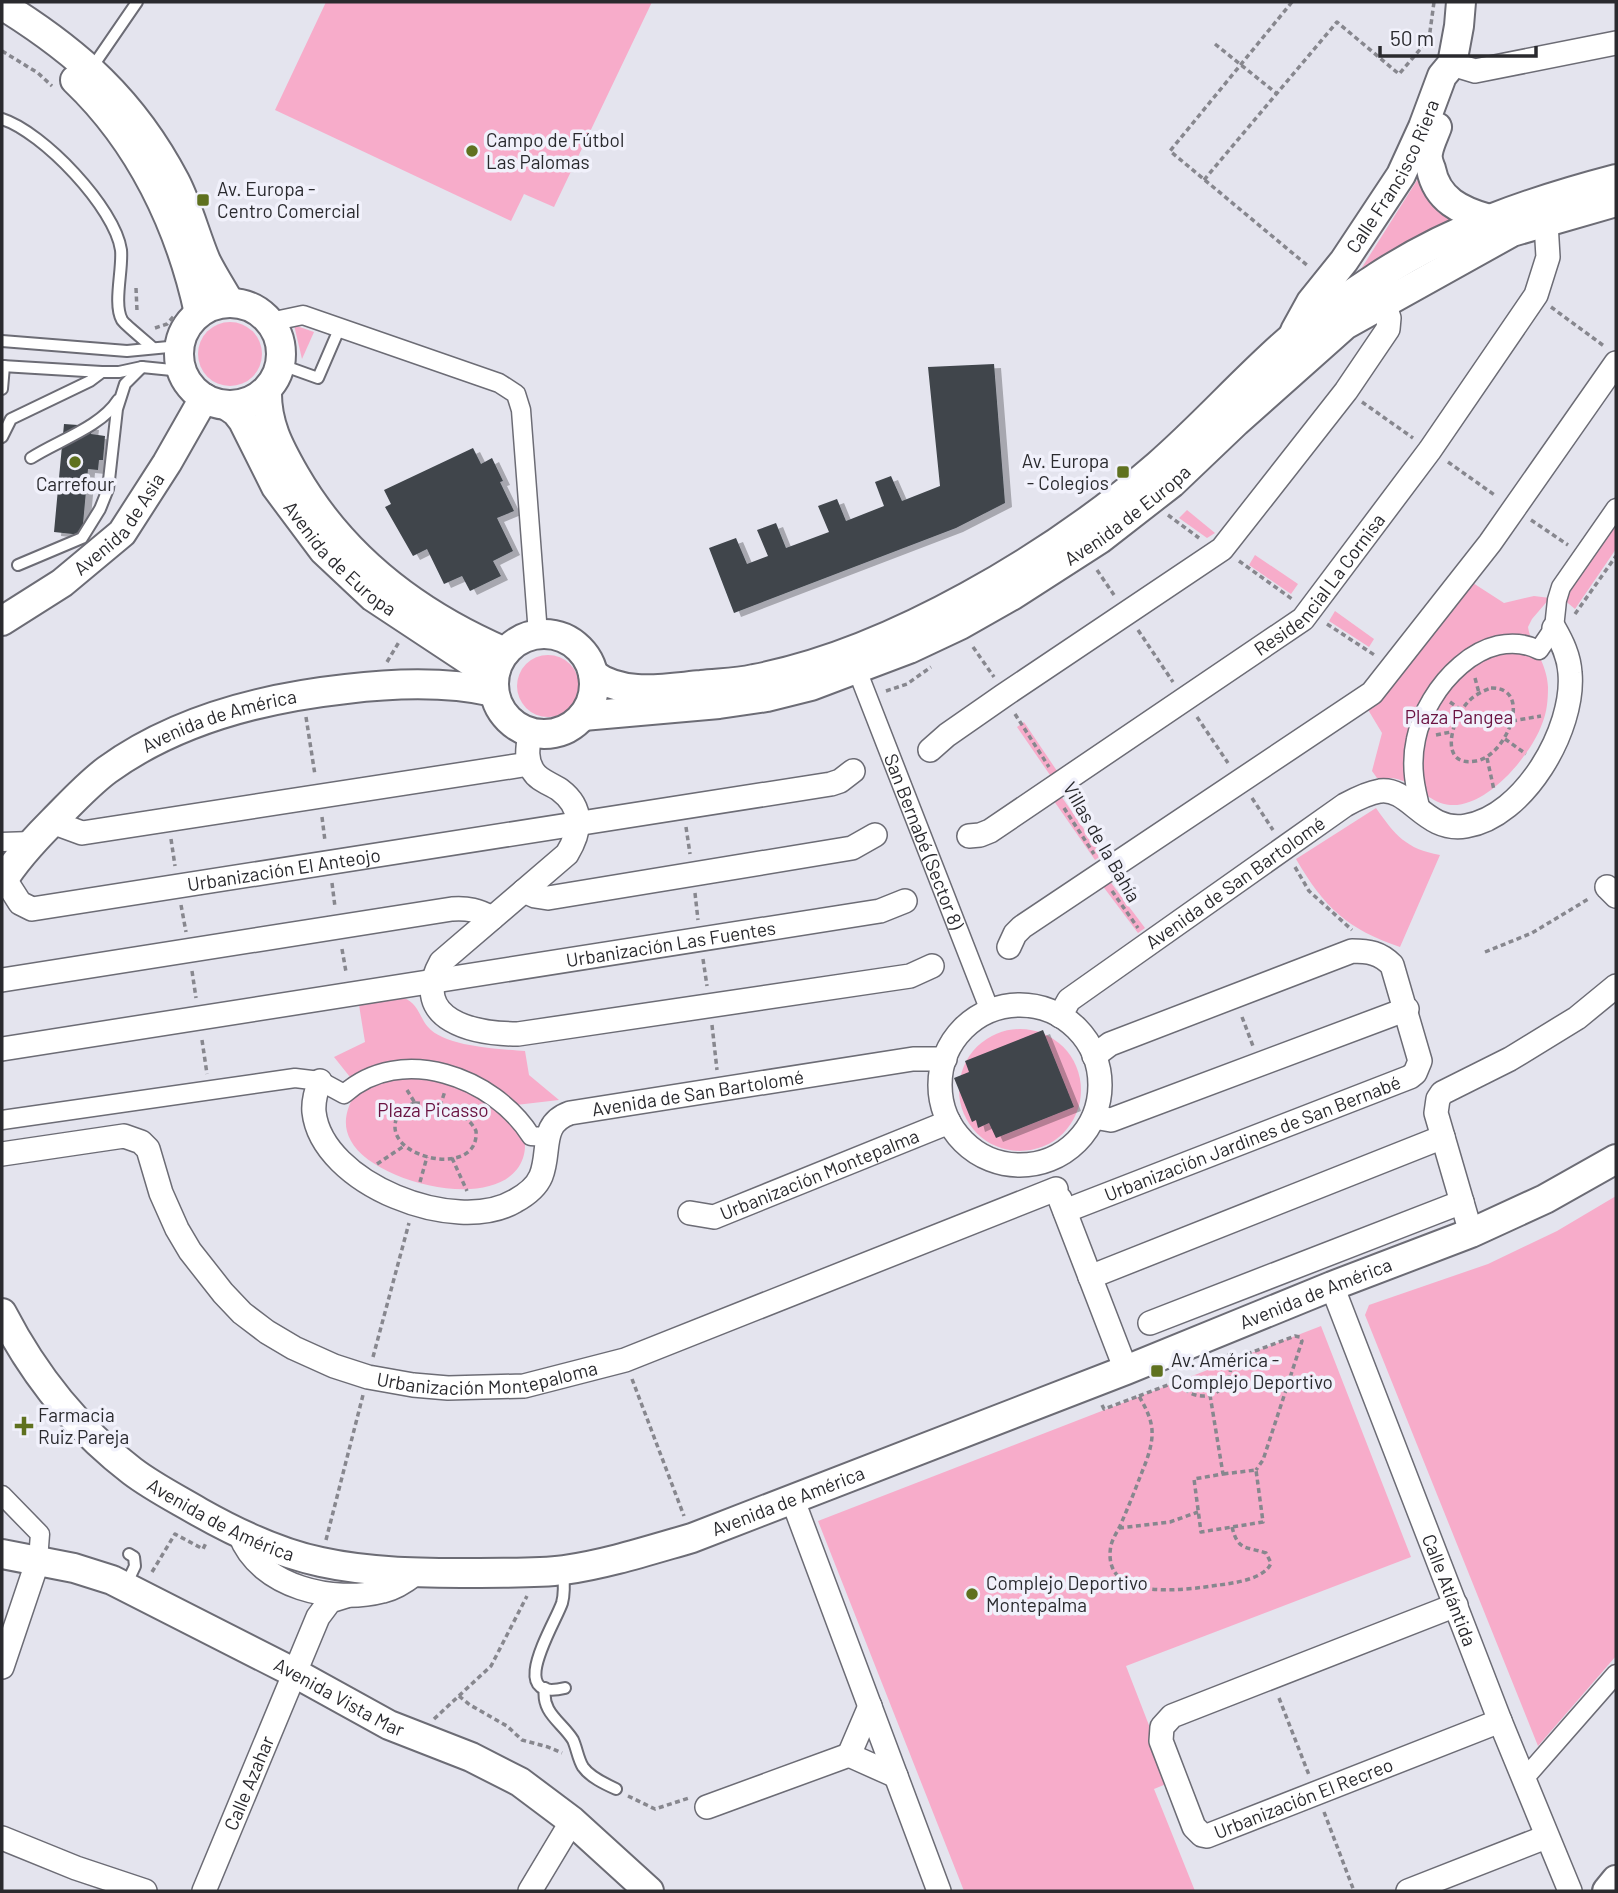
<svg xmlns="http://www.w3.org/2000/svg" width="1618" height="1893" font-family="Barlow,sans-serif">
	<style>
		.green { fill: #f7acca }
		.building { fill: #3f454b; filter: url(#shadow) }
		.lines { fill: none; stroke-linecap: round; stroke-linejoin: round }
		.service-casing { stroke: #6c6c75; stroke-width: 14 }
		.pedestrian-casing { stroke: #6c6c75; stroke-width: 21 }
		.minor-casing { stroke: #6c6c75; stroke-width: 26 }
		.tertiary-casing { stroke: #6c6c75; stroke-width: 32 }
		.path { stroke: #87878e; stroke-width: 3.5; stroke-dasharray: 5 3.5; stroke-linecap: butt }
		.service { stroke: #fff; stroke-width: 10 }
		.pedestrian { stroke: #fff; stroke-width: 18 }
		.minor { stroke: #fff; stroke-width: 23 }
		.tertiary { stroke: #fff; stroke-width: 28 }
		.poi-dot { fill: #5f711f; stroke: #f1f1fb; stroke-width: 2.5 }
		.labels { text-anchor: middle; stroke-width: 7; stroke-linejoin: round; paint-order: stroke }
		.poi-label { font-size: 19px; fill: #2a2a2e; stroke: #f1f1fb; text-anchor: start }
		.street-label { font-size: 19px; fill: #2a2a2e; stroke: #f1f1fb }
		.park-label { font-size: 19px; fill: #6a1241; stroke: #f1f1fb }
	</style>
	<defs>
		<filter id="shadow"><feDropShadow dx="7" dy="4" stdDeviation="0" flood-color="#0004"/></filter>
	</defs>
	<rect width="100%" height="100%" fill="#e4e4ee"/>
	<!-- green -->
	<g class="green">
		<polygon points="326,2 652,2 554,207 524,194 511,221 275,110"/>
		<polygon points="1421,174 1460,219 1356,277"/>
		<circle cx="230" cy="354" r="32"/>
		<polygon points="294,325 314,332 302,359"/>
		<polygon points="1187,510 1215,533 1207,538 1179,518"/>
		<polygon points="1616,523 1616,549 1575,609 1563,599"/>
		<polygon points="1255,555 1298,584 1291,594 1249,565"/>
		<path d="M1473 583 1504 603 1534 596 1550 598 1532 619 1528 627C1531 647 1547 662 1548 687 1548 700 1547 712 1542 724 1531 755 1487 808 1450 805 1431 803 1420 788 1403 781 1395 777 1386 778 1377 778L1372 771 1382 733 1367 708Z"/>
		<polygon points="1335,611 1374,639 1369,647 1329,621"/>
		<circle cx="548" cy="686" r="31"/>
		<polygon points="1024,722 1057,771 1050,775 1017,727"/>
		<polygon points="1061,796 1102,855 1095,860 1054,801"/>
		<path d="M1376 808C1395 835 1406 849 1440 855L1400 947C1347 929 1324 907 1296 859Z"/>
		<polygon points="1109,880 1145,928 1138,933 1102,885"/>
		<path d="M403 998C418 1002 419 1017 428 1027 445 1047 500 1049 525 1051L529 1075 559 1100 516 1105C520 1122 529 1141 523 1158 503 1216 373 1183 351 1141 341 1124 347 1106 357 1091L350 1077 334 1057 365 1042 359 1005Z"/>
		<circle cx="1020" cy="1090" r="61"/>
		<polygon points="1616,1196 1616,1656 1538,1746 1365,1315 1369,1305 1488,1264 1557,1231"/>
		<polygon points="1321,1326 1411,1557 1126,1666 1171,1782 1154,1789 1195,1891 964,1891 818,1521"/>
	</g>
	<!-- building -->
	<g class="building">
		<polygon points="994,364 1005,503 956,528 734,613 709,548 736,538 747,564 768,556 757,530 776,523 786,548 829,532 818,506 837,499 846,521 884,506 875,482 891,476 902,501 940,486 928,367"/>
		<polygon points="64,424 92,426 91,434 105,436 103,460 99,460 98,470 88,469 82,535 54,532"/>
		<polygon points="473,448 481,464 492,458 503,481 500,482 514,511 497,518 513,551 493,561 501,576 470,591 462,576 444,584 427,549 413,556 385,507 391,504 384,490"/>
		<polygon points="1043,1030 1074,1107 996,1138 989,1123 978,1128 976,1120 972,1122 954,1078 969,1072 965,1061"/>
	</g>
	<g class="lines">
		<defs>
			<g id="service">
				<polyline points="91,69 137,2"/>
				<path d="M2 119C43 132 115 208 121 250 123 269 113 304 122 320 124 324 148 343 153 348"/>
				<polyline points="2,341 127,351 179,346"/>
				<polyline points="279,364 318,378 340,327"/>
				<polyline points="2,366 102,372"/>
				<polyline points="2,389 4,366"/>
				<polyline points="2,437 11,419 90,381 102,372 119,372 142,367 182,371"/>
				<path d="M31 458C57 441 101 427 118 400"/>
				<polyline points="18,565 82,538 100,509 108,489 117,409 125,384 142,367"/>
				<path d="M563 1570C564 1581 565 1593 562 1603 555 1624 504 1703 565 1688"/>
				<polyline points="126,1585 135,1566 134,1557 129,1554"/>
				<path d="M545 1688C541 1713 562 1722 573 1740 577 1749 578 1759 583 1767 590 1777 605 1784 616 1789"/>
			</g>
			<g id="pedestrian">
				<polyline points="270,322 303,315 499,383 516,394 521,410 538,634"/>
				<path id="s1" d="M857 670 990 1011"/>
				<path d="M1422 814C1415 788 1410 766 1416 739 1426 688 1484 623 1539 650L1554 628 1557 600 1561 587 1616 508"/>
				<polyline points="2,842 32,841"/>
				<path d="M2 1120 295 1078 320 1081 344 1094C401 1043 494 1077 531 1136L548 1137"/>
				<polyline points="2,1495 40,1534 38,1560"/>
				<polyline points="1523,1780 1616,1674"/>
			</g>
			<g id="minor">
				<polyline points="1452,64 1475,71 1616,43"/>
				<path d="M530 733C528 746 525 759 533 771 539 781 550 783 560 790 584 808 581 831 567 854L441 962C408 1021 476 1034 518 1034L910 976 932 966"/>
				<polyline points="930,750 947,735 1003,696 1222,549 1346,391 1388,329 1389,318 1384,303"/>
				<polyline points="52,822 82,833 529,764"/>
				<path id="s2" d="M969 836 980 835 990 831 1303 619 1430 450 1536 295 1548 257 1546 223"/>
				<path id="s3" d="M4 878 20 903 32 909 831 784 840 781 853 771"/>
				<polyline points="1607,887 1616,896"/>
				<polyline points="524,891 535,896 548,898 852,848 875,835"/>
				<polyline points="1009,947 1015,934 1022,927 1372,693 1490,543 1616,363"/>
				<path d="M2 980 452 909C468 908 478 910 492 918"/>
				<circle cx="1020" cy="1085" r="80"/>
				<path id="s4" d="M1060 1016 1069 1000 1345 805C1356 799 1368 793 1380 791 1410 787 1425 833 1466 826 1524 817 1575 729 1570 673 1569 656 1562 642 1554 628"/>
				<path id="s5" d="M2 1049 880 911 905 901"/>
				<path id="s6" d="M320 1081C316 1091 313 1101 314 1112 322 1184 456 1236 515 1201 526 1195 536 1188 541 1176 551 1151 539 1124 570 1113L913 1059H945"/>
				<polyline points="1094,1117 1111,1120 1407,1009"/>
				<path id="s7" d="M2 1154 124 1136 141 1142 148 1149 161 1193 177 1229 190 1251 223 1293 242 1313 267 1332 294 1348 334 1366 368 1377 413 1385 448 1388 524 1386 625 1360 1056 1189"/>
				<polyline points="1060,1199 1126,1370"/>
				<path id="s8" d="M1065 1211 1410 1077 1415 1073 1420 1061 1392 965C1380 953 1369 951 1352 951L1110 1044 1094 1056"/>
				<path id="s9" d="M690 1213 714 1217 949 1122"/>
				<polyline points="1471,1233 1436,1113 1438,1099 1442,1093 1510,1059 1577,1018 1616,986"/>
				<polyline points="1090,1277 1443,1137"/>
				<path id="s10" d="M1332 1286 1500 1721 1570 1891"/>
				<polyline points="1150,1323 1462,1202"/>
				<polyline points="792,1498 939,1891"/>
				<path d="M240 1535C260 1588 334 1604 383 1591 396 1588 406 1581 416 1573"/>
				<path id="s11" d="M1456 1605 1172 1716 1162 1727 1161 1741 1194 1827 1202 1835 1207 1836 1500 1721"/>
				<polyline points="2,1667 38,1560"/>
				<polyline points="870,1706 849,1755 896,1776"/>
				<polyline points="707,1807 849,1755"/>
				<polyline points="2,1838 76,1868 145,1891"/>
				<path id="s12" d="M204 1891 318 1617 330 1601 346 1596"/>
				<polyline points="530,1891 572,1821"/>
				<polyline points="1408,1891 1546,1837"/>
			</g>
			<g id="tertiary">
				<path d="M2 5C78 52 133 101 175 181 188 206 195 235 206 261 213 275 222 289 230 303"/>
				<path d="M75 80C140 142 180 225 199 313"/>
				<path d="M1437 127C1434 135 1429 145 1428 153 1427 158 1429 164 1431 169 1437 200 1461 211 1489 219"/>
				<circle cx="230" cy="354" r="51"/>
				<path id="s13" d="M1295 331 1311 302 1344 261 1401 175 1423 127 1442 76 1452 64 1459 26 1461 2"/>
				<path d="M267 390C266 423 279 447 295 475 343 558 419 615 505 652"/>
				<path id="s14" d="M226 405 236 412 243 421 276 487 323 550 373 597 494 677"/>
				<path id="s15" d="M2 621 62 583 122 533 167 463 204 398"/>
				<circle cx="544" cy="684" r="50"/>
				<path d="M593 674C623 697 666 688 701 685 719 683 737 683 754 679 891 653 1053 556 1158 465 1204 425 1244 379 1290 339 1314 318 1350 295 1377 277 1450 229 1532 201 1616 179"/>
				<path id="s16" d="M583 716 719 704 767 697 811 686 909 649 960 625 1013 595 1100 539 1172 483 1236 422 1345 325 1512 232 1616 202"/>
				<path id="s17" d="M2 882C16 859 34 840 53 821 70 804 87 785 107 770 176 720 263 698 346 689 395 683 446 681 494 692"/>
				<path id="s18" d="M2 1313C33 1373 77 1429 132 1471 153 1487 177 1499 199 1512 238 1534 278 1553 321 1562 371 1573 423 1573 474 1573 503 1572 535 1574 564 1570 607 1564 650 1550 692 1538L1126 1370 1332 1286 1471 1233 1545 1199 1616 1159"/>
				<path id="s19" d="M2 1554 74 1568 112 1580 293 1672 389 1725 471 1757 520 1782 572 1821 649 1891"/>
				<polyline points="1607,1891 1616,1880"/>
			</g>
		</defs>
		<!-- service casing -->
		<use href="#service" class="service-casing"/>
		<!-- pedestrian casing -->
		<use href="#pedestrian" class="pedestrian-casing"/>
		<!-- minor casing -->
		<use href="#minor" class="minor-casing"/>
		<!-- tertiary casing -->
		<use href="#tertiary" class="tertiary-casing"/>
		<!-- path -->
		<g class="path">
			<polyline points="1292,2 1170,151 1308,266"/>
			<polyline points="1215,44 1276,93"/>
			<polyline points="2,51 38,73 52,86"/>
			<polyline points="1204,180 1337,22 1399,74 1429,39 1434,2"/>
			<polyline points="136,288 137,311"/>
			<polyline points="1551,307 1604,346"/>
			<polyline points="155,328 167,324 174,316"/>
			<polyline points="1362,402 1413,438"/>
			<polyline points="1448,462 1496,496"/>
			<polyline points="1168,515 1199,538"/>
			<polyline points="1531,520 1568,545"/>
			<polyline points="1239,561 1292,599"/>
			<polyline points="1097,570 1114,595"/>
			<polyline points="1575,614 1616,556"/>
			<polyline points="1327,624 1376,656"/>
			<polyline points="1138,630 1173,682"/>
			<polyline points="973,647 994,677"/>
			<polyline points="387,662 399,642"/>
			<polyline points="1475,678 1479,693"/>
			<path d="M1491 688C1534 687 1507 756 1476 761 1437 768 1452 718 1468 702 1474 695 1483 691 1491 688Z"/>
			<polyline points="886,691 907,684 931,667"/>
			<polyline points="1450,702 1461,710"/>
			<polyline points="1015,714 1049,767"/>
			<polyline points="306,717 315,775"/>
			<polyline points="1197,717 1228,763"/>
			<polyline points="1512,721 1541,716"/>
			<polyline points="1436,735 1451,732"/>
			<polyline points="1505,739 1526,754"/>
			<polyline points="1487,758 1494,790"/>
			<polyline points="1252,798 1273,830"/>
			<polyline points="1064,808 1094,854"/>
			<polyline points="322,817 325,841"/>
			<polyline points="686,827 690,854"/>
			<polyline points="171,839 175,866"/>
			<polyline points="1295,867 1309,891 1352,930"/>
			<polyline points="332,883 335,907"/>
			<polyline points="1112,891 1138,928"/>
			<polyline points="695,893 698,920"/>
			<polyline points="181,905 186,932"/>
			<polyline points="342,949 346,972"/>
			<polyline points="1485,952 1532,933 1590,898"/>
			<polyline points="703,959 707,986"/>
			<polyline points="192,971 196,998"/>
			<polyline points="1242,1017 1253,1046"/>
			<polyline points="712,1025 717,1070"/>
			<polyline points="202,1040 207,1074"/>
			<polyline points="407,1090 415,1103"/>
			<path d="M415 1103C436 1103 466 1110 476 1131 480 1179 384 1159 396 1120 398 1111 405 1106 415 1103Z"/>
			<polyline points="440,1106 445,1091"/>
			<polyline points="462,1117 476,1109"/>
			<polyline points="452,1158 467,1191"/>
			<polyline points="377,1164 404,1146"/>
			<polyline points="420,1182 427,1157"/>
			<polyline points="373,1357 409,1223"/>
			<polyline points="1231,1360 1295,1336 1300,1337 1302,1341 1263,1460 1256,1470"/>
			<path d="M1175 1375C1192 1414 1241 1394 1229 1353"/>
			<polyline points="632,1379 684,1516"/>
			<polyline points="1210,1395 1223,1474 1194,1479 1201,1532 1263,1522 1256,1470 1223,1474"/>
			<polyline points="1139,1396 1178,1381"/>
			<path d="M1102 1405 1104 1409 1139 1396C1145 1407 1151 1417 1152 1430 1153 1446 1146 1462 1140 1477 1134 1493 1127 1510 1120 1526 1117 1532 1113 1538 1111 1545 1100 1603 1184 1590 1219 1585 1234 1583 1265 1579 1271 1563L1266 1553C1245 1546 1238 1551 1232 1527"/>
			<polyline points="1119,1528 1170,1522 1198,1512"/>
			<polyline points="326,1540 363,1395"/>
			<polyline points="152,1572 175,1534 203,1549 206,1543"/>
			<polyline points="459,1696 470,1705 507,1726 522,1740 548,1747 562,1753"/>
			<polyline points="1279,1698 1309,1775"/>
			<polyline points="434,1719 491,1666 527,1596"/>
			<polyline points="628,1796 655,1809 689,1798"/>
			<polyline points="1324,1812 1354,1891"/>
		</g>
		<!-- service -->
		<use href="#service" class="service"/>
		<!-- pedestrian -->
		<use href="#pedestrian" class="pedestrian"/>
		<!-- minor -->
		<use href="#minor" class="minor"/>
		<!-- tertiary -->
		<use href="#tertiary" class="tertiary"/>
	</g>
	<!-- markers -->
	<g class="poi-dot">
		<circle cx="472" cy="151" r="7"/>
		<rect x="196" y="193" width="14" height="14" rx="3.5"/>
		<circle cx="75" cy="462" r="7"/>
		<rect x="1116" y="465" width="14" height="14" rx="3.5"/>
		<rect x="1150" y="1364" width="14" height="14" rx="3.5"/>
		<path d="M20.5 1415.5h7v7h7v7h-7v7h-7v-7h-7v-7h7z"/>
		<circle cx="972" cy="1594" r="7"/>
	</g>
	<g class="labels">
		<!-- poi labels -->
		<g class="poi-label">
			<text x="486" y="147">Campo de Fútbol<tspan x="486" dy="22">Las Palomas</tspan></text>
			<text x="217" y="196">Av. Europa -<tspan x="217" dy="22">Centro Comercial</tspan></text>
			<text x="1109" y="468" text-anchor="end">Av. Europa<tspan x="1109" dy="22">- Colegios</tspan></text>
			<text x="75" y="491" text-anchor="middle">Carrefour</text>
			<text x="1171" y="1367">Av. América -<tspan x="1171" dy="22">Complejo Deportivo</tspan></text>
			<text x="38" y="1422">Farmacia<tspan x="38" dy="22">Ruiz Pareja</tspan></text>
			<text x="986" y="1590">Complejo Deportivo<tspan x="986" dy="22">Montepalma</tspan></text>
		</g>
		<!-- street labels -->
		<g class="street-label">
			<text dy="7" stroke="none"><textPath href="#s13" startOffset="184">Calle Francisco Riera</textPath></text>
			<text dy="7" stroke="none"><textPath href="#s16" startOffset="592">Avenida de Europa</textPath></text>
			<text dy="7" stroke="none"><textPath href="#s15" startOffset="154">Avenida de Asia</textPath></text>
			<text dy="7" stroke="none"><textPath href="#s14" startOffset="194">Avenida de Europa</textPath></text>
			<text dy="7" stroke="none"><textPath href="#s2" startOffset="436">Residencial La Cornisa</textPath></text>
			<text dy="7" stroke="none"><textPath href="#s17" startOffset="278">Avenida de América</textPath></text>
			<text dy="7" stroke="none"><textPath href="#s1" startOffset="184">San Bernabé (Sector 8)</textPath></text>
			<text transform="translate(1102 842) rotate(60)" y="7">Villas de la Bahía</text>
			<text dy="7" stroke="none"><textPath href="#s3" startOffset="298">Urbanización El Anteojo</textPath></text>
			<text dy="7" stroke="none"><textPath href="#s4" startOffset="222">Avenida de San Bartolomé</textPath></text>
			<text dy="7" stroke="none"><textPath href="#s5" startOffset="677">Urbanización Las Fuentes</textPath></text>
			<text dy="7" stroke="none"><textPath href="#s6" startOffset="518">Avenida de San Bartolomé</textPath></text>
			<text dy="7" stroke="none"><textPath href="#s8" startOffset="201">Urbanización Jardines de San Bernabé</textPath></text>
			<text dy="7" stroke="none"><textPath href="#s9" startOffset="138">Urbanización Montepalma</textPath></text>
			<text dy="7" stroke="none"><textPath href="#s18" startOffset="1463">Avenida de América</textPath></text>
			<text dy="7" stroke="none"><textPath href="#s7" startOffset="606">Urbanización Montepaloma</textPath></text>
			<text dy="7" stroke="none"><textPath href="#s18" startOffset="896">Avenida de América</textPath></text>
			<text dy="7" stroke="none"><textPath href="#s18" startOffset="308">Avenida de América</textPath></text>
			<text dy="7" stroke="none"><textPath href="#s10" startOffset="326">Calle Atlántida</textPath></text>
			<text dy="7" stroke="none"><textPath href="#s19" startOffset="369">Avenida Vista Mar</textPath></text>
			<text dy="7" stroke="none"><textPath href="#s12" startOffset="117">Calle Azahar</textPath></text>
			<text dy="7" stroke="none"><textPath href="#s11" startOffset="546">Urbanización El Recreo</textPath></text>
		</g>
		<!-- park labels -->
		<g class="park-label">
			<text x="1459" y="724">Plaza Pangea</text>
			<text x="433" y="1117">Plaza Picasso</text>
		</g>
	</g>
	<!-- border -->
	<rect width="1618" height="1893" fill="none" stroke="#2a2a2e" stroke-width="7"/>
	<!-- scale -->
	<path d="M1380 46v10h156v-10" fill="none" stroke="#2a2a2e" stroke-width="3.5"/>
	<text x="1390" y="46" font-size="21" fill="#2a2a2e" stroke="#f1f1fb" stroke-width="5" paint-order="stroke">50 m</text>
</svg>
